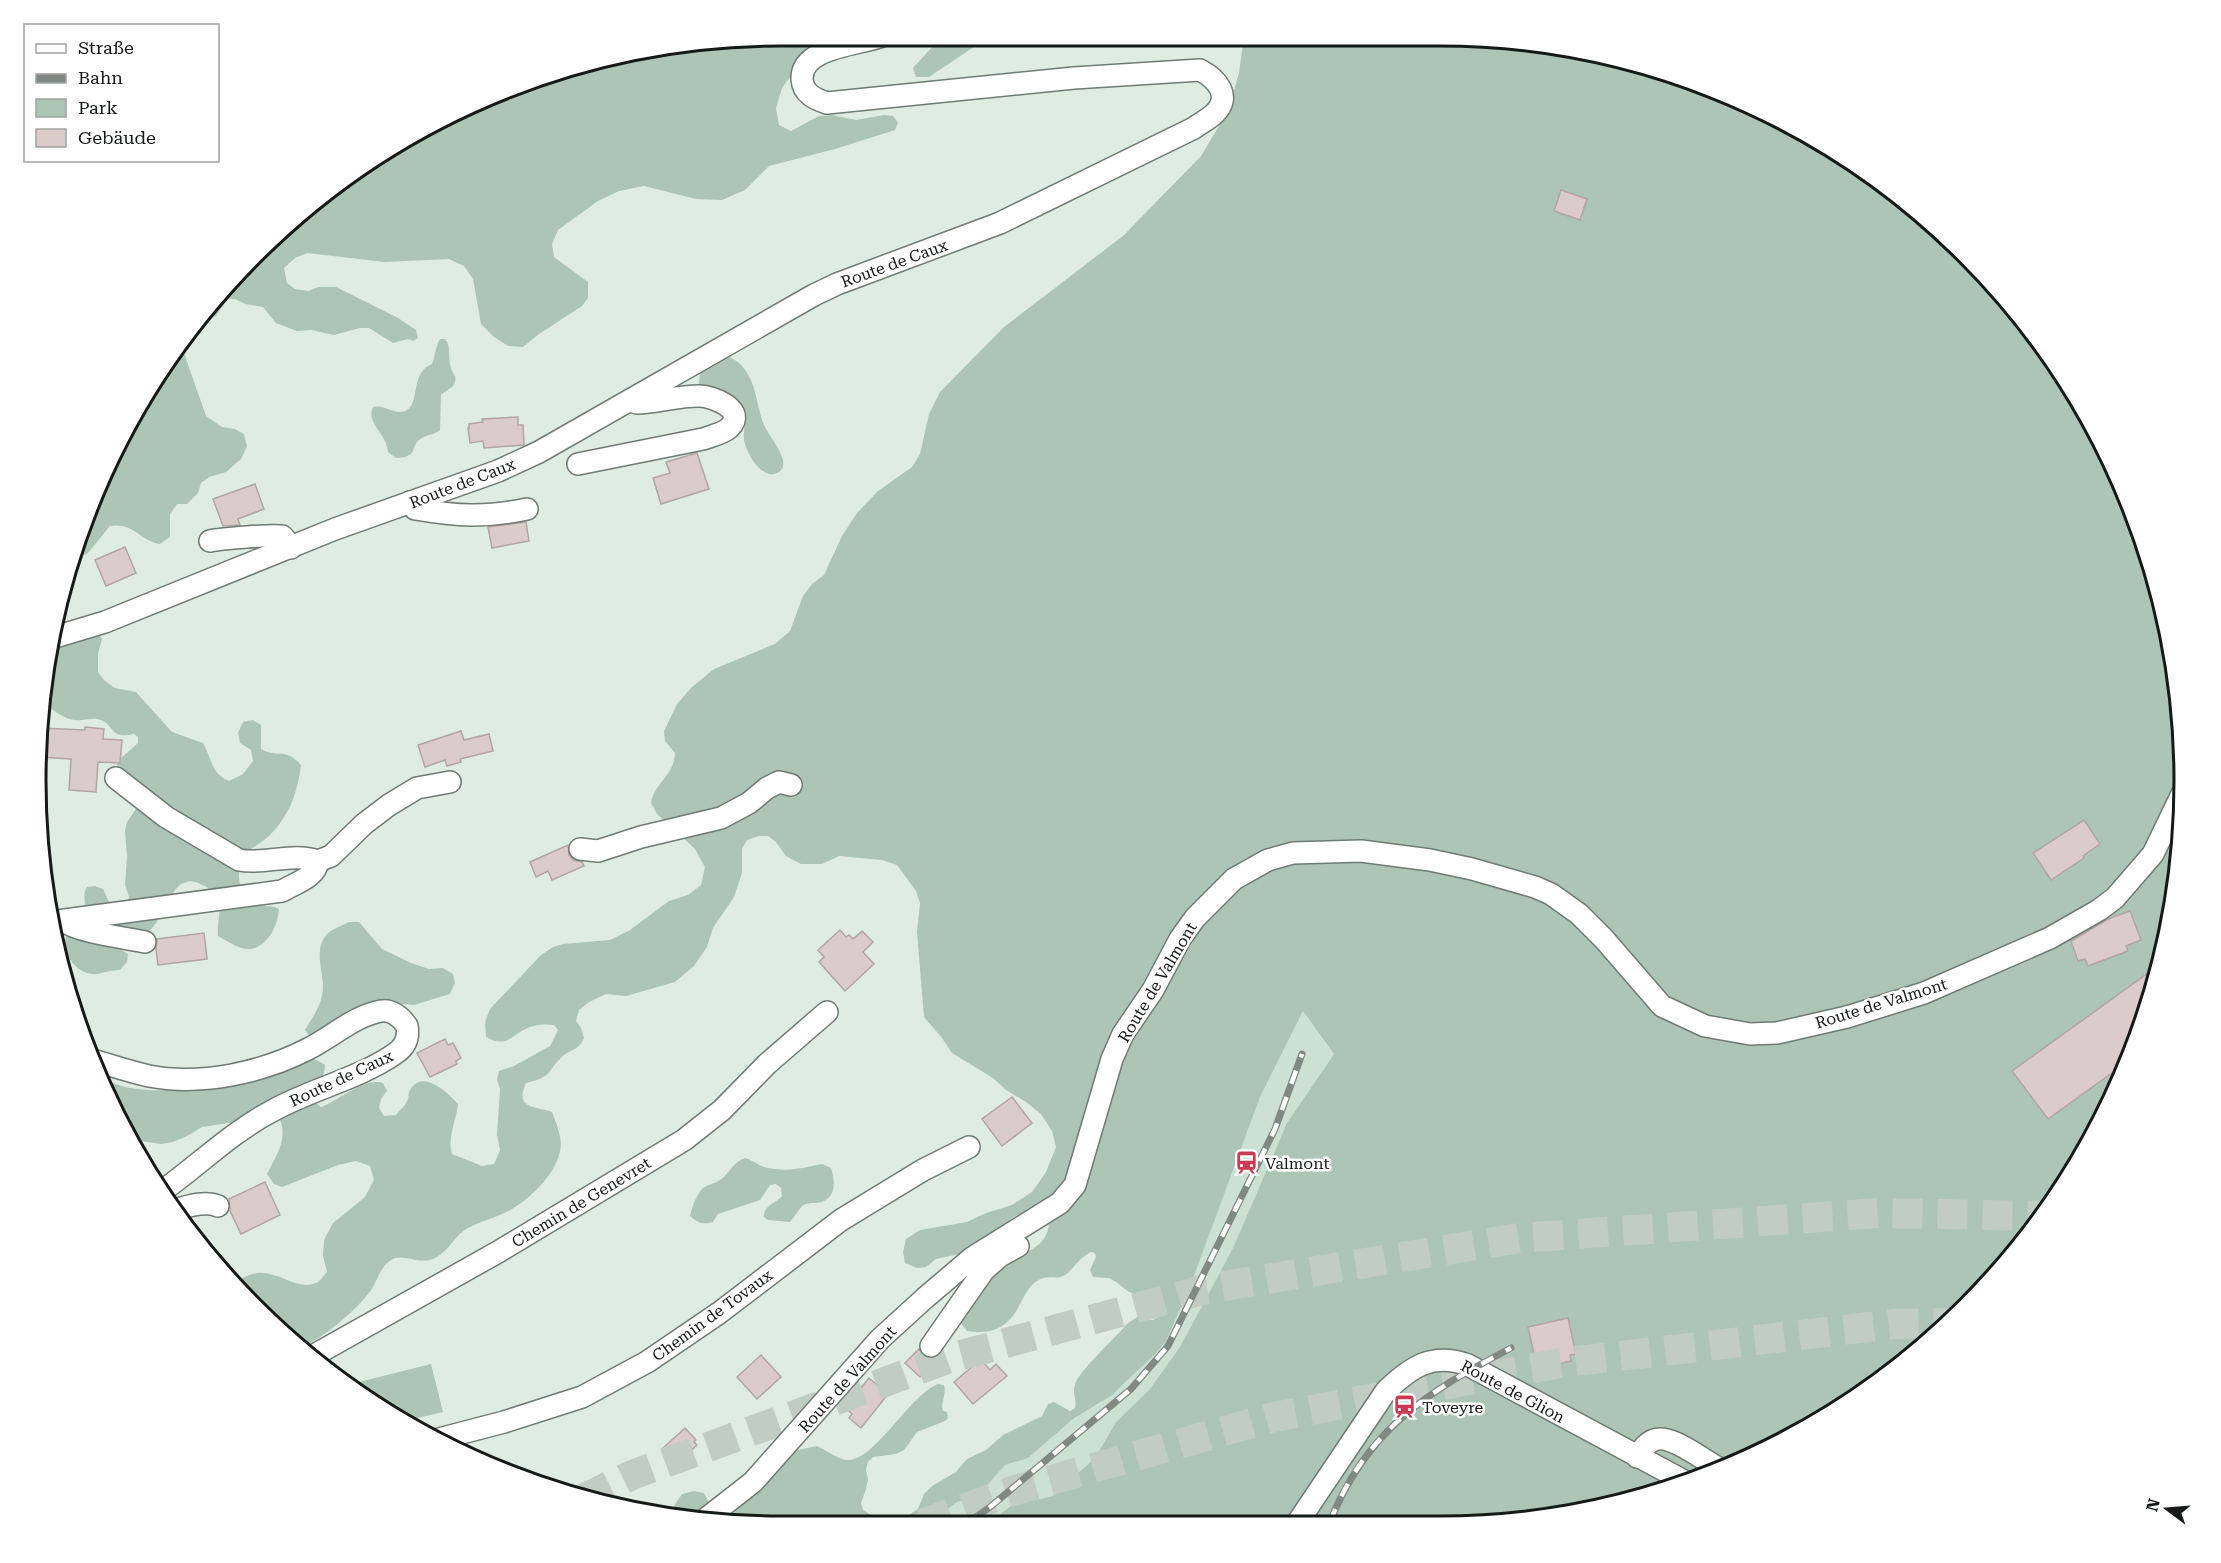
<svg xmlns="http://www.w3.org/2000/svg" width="2221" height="1563" font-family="'Roboto Serif',serif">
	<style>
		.built { fill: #cce0d4 }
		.green { fill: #acc5b6 }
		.building { fill: #dbcbcb; stroke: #b3a4a5; stroke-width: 1.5 }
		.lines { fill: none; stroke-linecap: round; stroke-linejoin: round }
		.highway-tunnel { stroke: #c1ccc5; stroke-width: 30; stroke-dasharray: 30 15; stroke-linecap: butt }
		.minor-casing { stroke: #6f7b74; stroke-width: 24 }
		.minor { stroke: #fff; stroke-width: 21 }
		.rail-casing { stroke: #818984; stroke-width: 7 }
		.rail { stroke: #fff; stroke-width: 4.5; stroke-dasharray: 14; stroke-linecap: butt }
		.labels { text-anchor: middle; stroke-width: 5; stroke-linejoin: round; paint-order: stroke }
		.street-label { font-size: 16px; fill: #151917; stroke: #fff }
		.poi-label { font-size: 16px; fill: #151917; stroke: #fff; text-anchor: start }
		.rim { fill: none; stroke: #151917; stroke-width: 3 }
	</style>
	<rect width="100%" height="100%" fill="#dfece4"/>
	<!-- built -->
	<polygon class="built" points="1303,1011 1334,1054 1287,1123 1233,1248 1180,1347 1149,1390 1116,1422 1095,1458 1053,1496 1012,1505 988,1524 927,1524 957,1502 978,1496 1005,1465 1028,1458 1073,1419 1101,1403 1124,1384 1165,1341 1194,1276 1260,1097"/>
	<!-- green -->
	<g class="green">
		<polygon points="781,36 815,36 804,51 793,73 782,88 776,108 779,125 791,131 819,116 832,115 856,120 884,115 893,116 898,123 895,130 835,149 769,166 745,190 722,200 696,199 644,186 619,191 598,201 558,230 552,244 554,257 588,282 588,298 582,306 539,334 523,347 508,346 494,337 481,324 473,279 464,266 449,259 385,262 307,253 295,258 284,268 287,283 295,289 309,291 318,287 336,287 398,318 416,330 418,338 413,341 408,339 393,343 369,328 360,328 334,335 311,330 297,331 276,323 263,307 245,304 235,299 228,299 216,316 198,323 221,290 368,161 452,113 588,61"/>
		<polygon points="946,36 990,36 929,77 916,77 913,68 935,44"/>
		<path d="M1244 36H1440L1585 50 1724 93 1812 136 1894 190 2000 290 2085 408 2145 542 2179 684 2183 830 2160 974 2108 1111 2031 1235 1931 1342 1769 1450 1633 1502 1537 1521 988 1524 1012 1505 1053 1496 1095 1458 1116 1422 1149 1390 1180 1347 1233 1248 1287 1123 1334 1054 1303 1011 1260 1097 1194 1276 1166 1341 1157 1352 1111 1396 1073 1419 1028 1458 1005 1465 978 1496 957 1502 927 1524 733 1525 680 1517 676 1514 674 1506 682 1494 694 1491 704 1493 708 1501 713 1504 793 1451 817 1446C826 1450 836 1458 846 1460 874 1463 909 1395 938 1384L944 1385C947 1394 940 1402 943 1411L947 1412 948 1418 945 1421 917 1432 904 1450 896 1454 873 1457 868 1462 866 1470 868 1480 866 1489 861 1503 863 1510 880 1521 909 1515 918 1509 924 1494 932 1486 956 1472 967 1459 986 1450 1003 1435 1042 1416 1048 1404 1054 1402 1070 1411 1075 1408C1077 1399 1072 1393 1075 1384 1080 1370 1116 1337 1128 1323L1137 1317 1153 1320 1160 1316V1309L1147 1297 1129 1292 1116 1282 1109 1278 1093 1277 1090 1270 1096 1257 1095 1253 1091 1252C1078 1258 1072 1272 1063 1276 1055 1280 1048 1274 1037 1281 1028 1287 1025 1295 1020 1304 1009 1327 993 1335 967 1331L954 1314C971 1298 986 1278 1005 1264 1022 1251 1049 1250 1049 1220L1027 1212 1015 1216 980 1242 959 1254 936 1259 926 1267 917 1268 905 1263 903 1252 906 1239 920 1230 967 1222 986 1213 1012 1205 1032 1192 1046 1172 1056 1147 1052 1131 1041 1114 1026 1102 1006 1090 993 1078 952 1053 942 1038 924 1017 917 932 920 903 916 891 897 865 882 860 839 856 822 864H801L786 856 776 842 768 836H759L747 840 742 849V873L734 897 713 928 707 947 694 966 675 982 626 996 606 994 589 1002 579 1010 576 1021 581 1028 584 1038C578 1051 573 1048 563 1056 546 1071 554 1077 526 1083 514 1110 536 1106 552 1112 556 1122 560 1133 561 1143 561 1172 526 1204 502 1214 491 1219 479 1222 468 1228 455 1235 449 1251 435 1258 419 1266 403 1252 391 1260 380 1267 378 1280 371 1290 355 1312 325 1336 301 1348L234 1285C267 1253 292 1296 318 1282 321 1280 324 1275 327 1272L323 1256 324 1240 333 1223 365 1197 374 1180 370 1166 356 1161 338 1165 282 1187 274 1184 267 1174C276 1155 288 1140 280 1120L261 1111 235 1122 202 1127 189 1135 173 1142 161 1144 133 1140 113 1111 101 1076C141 1107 249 1080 295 1068 303 1055 314 1057 325 1065 325 1079 314 1089 316 1103L321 1107C340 1100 364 1077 383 1083L387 1091 381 1099 379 1108 384 1116 396 1115C400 1110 406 1105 408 1099 409 1096 408 1093 410 1090 423 1068 448 1093 458 1104 456 1121 447 1139 452 1154L482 1166 494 1164 500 1150 497 1135 500 1089 497 1080 499 1071 514 1066 550 1046 558 1030 554 1025C546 1024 538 1024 530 1027 512 1034 507 1049 486 1037L485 1022 490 1009 541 955 553 947 563 944 610 940 630 930 669 901 688 895 701 885 705 867 695 849 657 814 651 803C655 782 674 776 675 753L665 741 664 731 677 704 692 687 714 669 775 644 790 631 803 596 812 584 824 575 842 536 857 513 878 491 912 467 920 454 929 414 940 392 1004 327 1123 236 1201 156 1228 111 1239 73Z"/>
		<path d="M187 338 184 353 206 416 222 427 235 429 244 434 247 446 241 459 226 472 209 477 201 483 198 493 187 504H177L170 514V537L160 544C140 541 134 522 110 526L88 553 76 559 93 496 136 408Z"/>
		<path d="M440 339H445C452 348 447 356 451 368 452 373 457 376 455 382 453 389 446 390 441 395L440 430C434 435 429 434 422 438 408 446 421 457 396 458L388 452C387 433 365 423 373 407 384 404 394 415 405 411 421 405 409 373 432 364 435 356 436 345 440 339Z"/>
		<path d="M727 356C733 359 738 361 742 366 757 383 756 405 764 425 769 436 786 455 783 466 783 470 778 473 774 474 760 477 745 451 744 439 743 427 749 415 740 404 729 393 711 393 699 384L700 371Z"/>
		<path d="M99 634 102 639 98 654V672L104 680 115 688 136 692 172 732 203 743C212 758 210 773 229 781L243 774 253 761 251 750 240 743 238 733 243 722 253 720 261 725V749C278 759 284 746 301 765 298 791 289 817 269 836 262 843 249 848 244 856 235 869 238 895 252 903 260 908 270 904 279 909 278 925 268 947 250 949 240 950 227 941 218 936 216 908 232 897 198 883 171 872 167 918 147 933 137 940 118 940 106 943 113 949 120 948 128 954L127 962 120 970C109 970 99 975 92 974 76 973 61 953 66 937 69 928 79 922 83 914 88 905 81 896 87 887L95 886 103 889 110 904H127L129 897 125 885 127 857 125 831 127 822 142 800 114 773 119 760 138 743V737L134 734C108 740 116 724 98 719 90 718 82 721 75 720 62 719 53 708 41 704L42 685 51 651Z"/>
		<path d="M349 922H359L382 949 411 963 429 969 443 968 453 974 455 983 450 994 414 1005 378 1002 311 1038 305 1030C313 1017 323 1003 323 987 323 970 313 948 328 933 333 929 343 925 349 922Z"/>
		<path d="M745 1158C753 1160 760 1167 768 1168 790 1172 801 1168 822 1164L831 1168C836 1183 836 1201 816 1203 811 1203 806 1203 802 1206 797 1211 795 1217 790 1222L768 1220 764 1217C764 1205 775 1204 782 1196L781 1188 776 1184 770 1185 760 1200 718 1214 713 1222C703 1225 698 1223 690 1216 692 1207 696 1196 702 1189 708 1184 714 1184 720 1180 730 1173 734 1161 745 1158Z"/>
		<polygon points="431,1364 443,1412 405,1421 347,1385"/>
	</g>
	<!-- building -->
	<g class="building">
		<polygon points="1561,190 1587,199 1580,220 1554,211"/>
		<polygon points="518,417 518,425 523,425 524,445 484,448 483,441 470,443 468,428 469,428 469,424 483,422 482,419"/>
		<polygon points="697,453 709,489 661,504 653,478 670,473 666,462"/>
		<polygon points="255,484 264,509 238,519 240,525 223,526 213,499"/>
		<polygon points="526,522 529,541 492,548 488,527"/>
		<polygon points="125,547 136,573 106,586 95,560"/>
		<polygon points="85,727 104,729 103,739 122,740 120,763 98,762 96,792 69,790 71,759 38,757 40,728 85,730"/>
		<polygon points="461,731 464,740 489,734 493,751 460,759 461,762 447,766 445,760 425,767 418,745"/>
		<polygon points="2084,820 2100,844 2083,856 2084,858 2051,880 2033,853"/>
		<polygon points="568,845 569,855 573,860 582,862 584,866 552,880 548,871 536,877 530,862"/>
		<polygon points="2130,911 2141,940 2126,946 2128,951 2088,966 2085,959 2078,961 2071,941 2108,919"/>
		<polygon points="840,930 846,937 849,935 853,939 862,931 873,942 863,952 874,964 845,991 819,962 824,957 818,950"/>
		<polygon points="204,933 207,959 158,965 156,949 157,939"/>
		<polygon points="2162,963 2160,974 2127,1062 2048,1119 2012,1071"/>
		<polygon points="445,1039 448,1045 453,1043 461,1058 456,1061 457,1064 430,1077 417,1053"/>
		<polygon points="1012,1097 1032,1123 1002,1146 982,1119"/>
		<polygon points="265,1182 280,1215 241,1234 230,1211 229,1199"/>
		<polygon points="1568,1318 1576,1354 1570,1355 1571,1361 1543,1367 1541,1362 1536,1363 1528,1327"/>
		<polygon points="919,1349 923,1356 935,1361 920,1377 905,1363"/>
		<polygon points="761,1355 781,1377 757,1399 737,1377"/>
		<polygon points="981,1359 990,1370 996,1364 1007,1376 973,1404 954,1382"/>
		<polygon points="869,1378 888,1394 861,1428 849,1418 852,1414 845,1407"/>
		<polygon points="685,1428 696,1440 694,1442 697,1445 676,1465 662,1449"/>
	</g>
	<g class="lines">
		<!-- highway-tunnel -->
		<g class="highway-tunnel">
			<polyline points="583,1499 632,1475 950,1358 1206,1289 1519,1238 1878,1213 2043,1216"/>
			<polyline points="922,1524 1012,1491 1274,1417 1560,1363 1895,1324 1949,1323"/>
		</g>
		<defs>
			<g id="minor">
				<path d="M578 464 703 439C711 436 722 434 729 428 748 410 713 396 699 396 678 396 658 402 637 403L635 398"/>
				<path d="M410 502 415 509C457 516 485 518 527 509"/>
				<path d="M210 541C218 539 277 534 282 536 286 539 288 544 291 548"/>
				<path d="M55 637 105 622 335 529 498 471 539 452 814 295 837 284 1000 223 1194 128C1201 123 1209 119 1215 113 1232 96 1217 79 1200 70L1074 78 827 103C815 99 803 94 802 79 801 47 859 45 882 36"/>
				<polyline points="580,849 598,851 641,837 721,818 749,803 767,788 779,782 791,785"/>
				<polyline points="318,861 331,856 364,824 389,805 417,788 450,782"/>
				<path d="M50 922 282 891C295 883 316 878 318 861 292 852 266 865 239 860L166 817 116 778"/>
				<path d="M65 922C78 932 126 938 145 942"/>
				<path d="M96 1061C113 1066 131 1072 149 1076 201 1086 261 1073 308 1049 332 1037 354 1016 381 1011 391 1009 401 1017 407 1026 409 1037 406 1046 396 1053 359 1079 311 1089 272 1111 232 1132 201 1163 165 1189"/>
				<path d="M178 1209C191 1205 206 1201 218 1206"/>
				<polyline points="931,1346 984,1270 1000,1256 1018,1246"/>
				<polyline points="311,1357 498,1252 684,1140 722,1110 767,1064 827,1012"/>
				<polyline points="435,1440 504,1422 582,1397 647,1362 719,1313 841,1220 923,1170 969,1147"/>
				<path d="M1637 1457C1642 1450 1646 1443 1654 1440 1671 1433 1704 1461 1720 1469"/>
				<polyline points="703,1521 753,1482 880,1339 925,1298 972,1258 1060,1203 1075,1185 1112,1059 1123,1034 1153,990 1180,939 1195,918 1234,879 1268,860 1293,853 1361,851 1430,860 1472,869 1535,887 1551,894 1579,914 1604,939 1662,1006 1705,1026 1750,1034 1777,1033 1847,1017 1924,993 2050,938 2099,910 2115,898 2153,854 2182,794"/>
				<path d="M1298 1522 1386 1391C1411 1367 1432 1352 1468 1365L1686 1482"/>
			</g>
		</defs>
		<!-- minor casing -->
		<use href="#minor" class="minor-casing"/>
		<!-- minor -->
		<use href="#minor" class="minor"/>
		<defs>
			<g id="rail">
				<path d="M1330 1522C1366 1430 1427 1392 1511 1348"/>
				<polyline points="966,1524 990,1507 1131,1389 1168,1346 1275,1129 1302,1054"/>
			</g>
		</defs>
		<!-- rail casing -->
		<use href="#rail" class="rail-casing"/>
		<!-- rail -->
		<use href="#rail" class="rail"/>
	</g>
	<!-- icons -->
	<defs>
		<symbol id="station-bare" viewBox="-9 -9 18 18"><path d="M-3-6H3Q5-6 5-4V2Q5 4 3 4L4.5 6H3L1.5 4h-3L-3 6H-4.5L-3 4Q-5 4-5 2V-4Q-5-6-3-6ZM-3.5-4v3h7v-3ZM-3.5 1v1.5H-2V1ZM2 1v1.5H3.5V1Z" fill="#ca3a53" stroke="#fff" stroke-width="2.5" paint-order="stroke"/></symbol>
	</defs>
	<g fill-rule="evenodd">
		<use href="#station-bare" x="1230" y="1146" width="33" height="33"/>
		<use href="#station-bare" x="1388" y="1390" width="33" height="33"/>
	</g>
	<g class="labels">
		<!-- street labels -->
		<g class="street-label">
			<text transform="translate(894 263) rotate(-20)" y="6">Route de Caux</text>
			<text transform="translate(462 483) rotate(-21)" y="6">Route de Caux</text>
			<text transform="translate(1157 982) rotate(-59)" y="6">Route de Valmont</text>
			<text transform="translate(1881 1003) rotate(-17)" y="6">Route de Valmont</text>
			<text transform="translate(341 1078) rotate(-25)" y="6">Route de Caux</text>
			<text transform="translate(581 1202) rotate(-31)" y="6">Chemin de Genevret</text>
			<text transform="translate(712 1315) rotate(-36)" y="6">Chemin de Tovaux</text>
			<text transform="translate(847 1379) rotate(-48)" y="6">Route de Valmont</text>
			<text transform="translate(1513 1391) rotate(28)" y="6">Route de Glion</text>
		</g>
		<!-- poi labels -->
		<g class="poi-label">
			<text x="1265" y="1169">Valmont</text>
			<text x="1422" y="1413">Toveyre</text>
		</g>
	</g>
	<!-- crop -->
	<path d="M0 0H2221V1563H0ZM781 46H1439A735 735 0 0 1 2174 781V781A735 735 0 0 1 1439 1516H781A735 735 0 0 1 46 781V781A735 735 0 0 1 781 46Z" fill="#fff" fill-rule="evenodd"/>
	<path class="rim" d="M781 46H1439A735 735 0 0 1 2174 781V781A735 735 0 0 1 1439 1516H781A735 735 0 0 1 46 781V781A735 735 0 0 1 781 46Z"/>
	<!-- legend -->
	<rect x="24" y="24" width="195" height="138" fill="#ffffff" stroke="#a1a3a2" stroke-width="1.5"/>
	<rect x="36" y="44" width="30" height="9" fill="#ffffff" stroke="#a1a3a2" stroke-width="1.5"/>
	<text x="78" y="54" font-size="18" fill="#151917">Straße</text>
	<rect x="36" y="74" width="30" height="9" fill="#818984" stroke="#a1a3a2" stroke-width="1.5"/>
	<text x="78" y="84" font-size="18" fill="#151917">Bahn</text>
	<rect x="36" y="99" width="30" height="18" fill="#acc5b6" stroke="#a1a3a2" stroke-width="1.5"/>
	<text x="78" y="114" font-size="18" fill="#151917">Park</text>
	<rect x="36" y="129" width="30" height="18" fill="#dbcbcb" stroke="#a1a3a2" stroke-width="1.5"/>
	<text x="78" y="144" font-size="18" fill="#151917">Gebäude</text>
	<!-- north arrow -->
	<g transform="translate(2167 1509) rotate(286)" stroke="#ffffff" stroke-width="4.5" paint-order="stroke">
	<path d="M0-4.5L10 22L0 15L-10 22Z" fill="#151917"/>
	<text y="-9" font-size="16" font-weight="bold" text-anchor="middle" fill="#151917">N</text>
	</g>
</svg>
